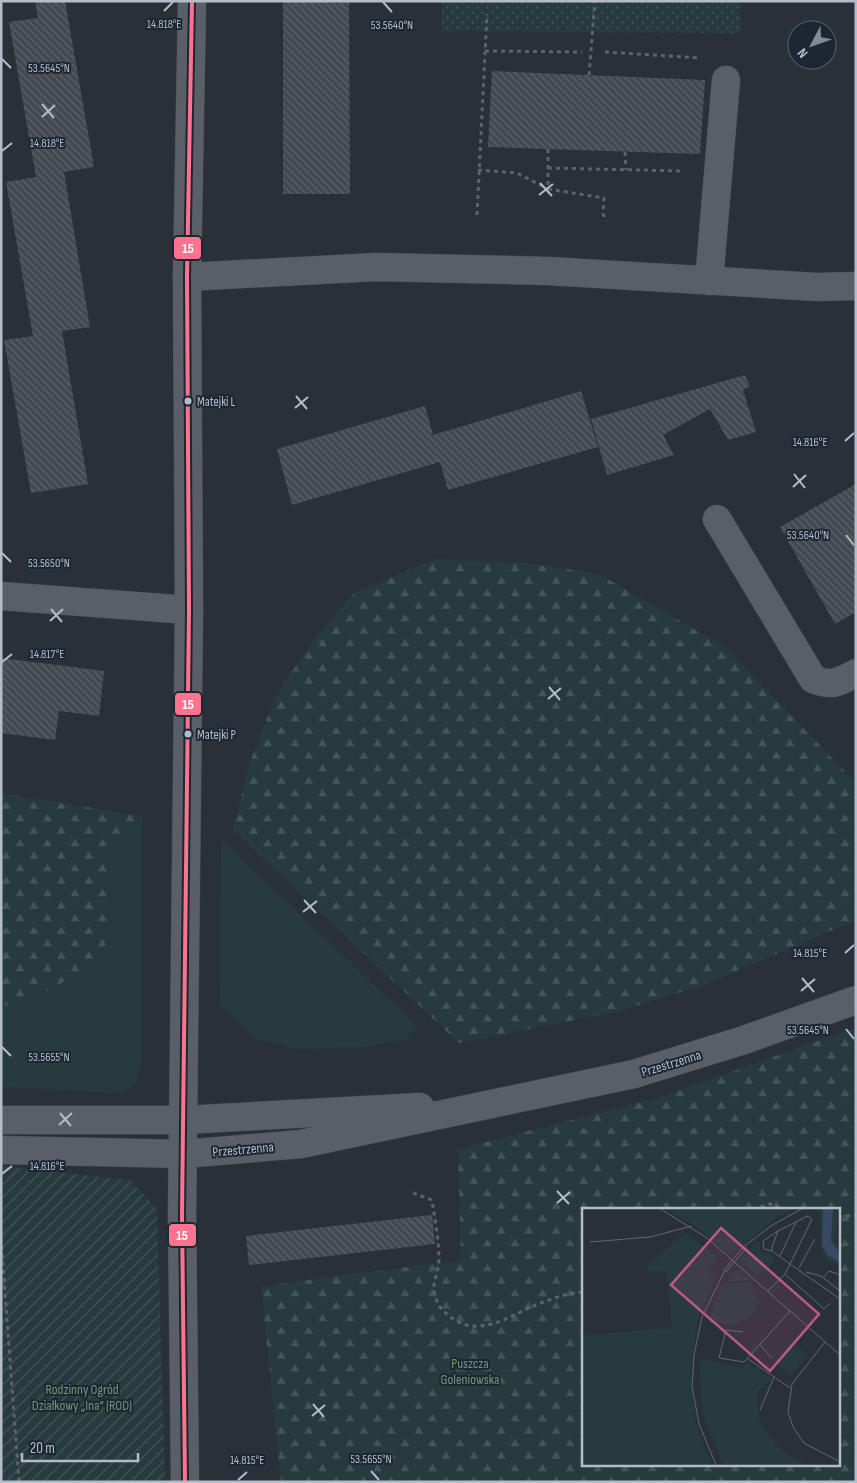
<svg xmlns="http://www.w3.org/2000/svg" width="857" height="1483" font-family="'Sofia Sans Condensed',sans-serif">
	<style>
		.grass { fill: #273a3e }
		.forest { fill: url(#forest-firs); fill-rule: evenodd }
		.park { fill: url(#park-dots) }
		.garden { fill: url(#garden-furrows) }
		.building { fill: url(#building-back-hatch) }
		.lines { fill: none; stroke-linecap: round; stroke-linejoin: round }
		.minor-casing { stroke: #484c53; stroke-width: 29 }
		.path { stroke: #5d636a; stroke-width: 3; stroke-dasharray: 4 4; stroke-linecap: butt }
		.minor { stroke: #5a5e66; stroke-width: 28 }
		.bus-1-casing { stroke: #1d2633; stroke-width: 8 }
		.bus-1 { stroke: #fc738d; stroke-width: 4 }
		.ticks { fill: none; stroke: #b4bcc9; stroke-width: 2 }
		.bus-dot { fill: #b4bcc9; stroke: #1d2633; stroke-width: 2 }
		.labels { text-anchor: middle; stroke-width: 4; stroke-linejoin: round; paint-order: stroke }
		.bus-label { font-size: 13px; fill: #b4bcc9; stroke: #1d2633; text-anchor: start }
		.street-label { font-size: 14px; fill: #b4bcc9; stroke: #1d2633 }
		.park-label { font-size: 14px; fill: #6b9a76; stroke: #1d2633 }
		.inset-road { fill: none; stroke: #616872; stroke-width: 1 }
		.view { fill: #bc5a87; fill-opacity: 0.15; stroke: #bc5a87; stroke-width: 2.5 }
		.inset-edge { fill: none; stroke: #b4bcc9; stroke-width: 2.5 }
		.ticks-label { font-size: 12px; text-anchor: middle; fill: #b4bcc9; stroke: #1d2633; stroke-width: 4; stroke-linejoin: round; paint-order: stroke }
		.line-badge { stroke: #1d2633; stroke-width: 2 }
		.badge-label { font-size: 14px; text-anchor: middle; font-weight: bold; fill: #fff }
	</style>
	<defs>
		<pattern id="forest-firs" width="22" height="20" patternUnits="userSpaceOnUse" patternTransform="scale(1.25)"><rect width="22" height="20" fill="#273a3e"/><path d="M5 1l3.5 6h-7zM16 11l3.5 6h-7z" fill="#445559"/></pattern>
		<pattern id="park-dots" width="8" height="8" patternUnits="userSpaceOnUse" patternTransform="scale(1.25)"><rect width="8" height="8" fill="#273a3e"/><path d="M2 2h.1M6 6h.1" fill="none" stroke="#445559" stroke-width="1.8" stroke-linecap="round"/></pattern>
		<pattern id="garden-furrows" width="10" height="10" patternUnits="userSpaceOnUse" patternTransform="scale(1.25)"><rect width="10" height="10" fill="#273a3e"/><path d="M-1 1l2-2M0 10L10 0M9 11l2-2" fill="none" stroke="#445559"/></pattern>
		<pattern id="building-back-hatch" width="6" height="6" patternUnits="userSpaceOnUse" patternTransform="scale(1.25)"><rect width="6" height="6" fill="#444950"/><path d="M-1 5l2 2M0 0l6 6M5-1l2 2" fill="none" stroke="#5d6168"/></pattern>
	</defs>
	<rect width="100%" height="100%" fill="#2a3038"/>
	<!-- grass -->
	<g class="grass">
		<path d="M142 816V1057C138 1081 137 1090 111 1093L1 1087V1007L53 989 113 921 108 864 120 833Z"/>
		<polygon points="221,839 417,1026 407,1040 363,1047 300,1049 256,1040 220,1005"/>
	</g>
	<!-- forest -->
	<g class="forest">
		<polygon points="435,559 527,563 599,574 725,647 856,783 856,920 701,986 616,1012 459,1043 233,830 249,765 276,695 314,639 354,593"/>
		<polygon points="1,793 142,816 120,833 108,864 113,921 102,955 53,989 1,1007"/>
		<path d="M856 1027V1482H281L261 1286 461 1260 458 1149 658 1098ZM583 1209H838V1464H583Z"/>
	</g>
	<!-- park -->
	<polygon class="park" points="442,1 740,1 740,33 442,31"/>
	<!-- garden -->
	<polygon class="garden" points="1,1166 131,1180 157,1209 165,1482 1,1482"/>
	<!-- building -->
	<g class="building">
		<polygon points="35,1 65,1 94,167 64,172 90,327 62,331 88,484 31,493 4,340 33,336 6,182 36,177 9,22 38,18"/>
		<polygon points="283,1 349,1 350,194 283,194"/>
		<polygon points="492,71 705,80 700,154 488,147"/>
		<polygon points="745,375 750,386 743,390 756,432 728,440 710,409 663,435 674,455 607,475 591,419"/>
		<polygon points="581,391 598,447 448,490 440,462 292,505 277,449 425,406 433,435"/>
		<polygon points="856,484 856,612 835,624 780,527"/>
		<polygon points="1,658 104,671 99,716 59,711 55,740 1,733"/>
		<polygon points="432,1215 435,1244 249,1265 246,1236"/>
	</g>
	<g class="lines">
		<defs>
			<g id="minor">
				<polyline points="187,277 376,267 548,271 817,287 856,286"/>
				<polyline points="709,281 726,80"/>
				<path d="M717 519 813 679C832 687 839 682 856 673"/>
				<polyline points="1,596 189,610"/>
				<polyline points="1,1120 184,1120 420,1107"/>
				<polyline points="1,1150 184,1154 301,1144 634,1074 744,1040 856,1000"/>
				<polyline points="185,1482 182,1214 189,610 187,277 192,1"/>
			</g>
		</defs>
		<!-- minor casing -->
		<use href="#minor" class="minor-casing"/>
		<!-- path -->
		<g class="path">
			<polyline points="485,51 582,52"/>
			<polyline points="605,52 701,58"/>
			<polyline points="589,75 595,1"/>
			<polyline points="548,149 548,189 604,198 603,214 606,221"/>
			<polyline points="625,152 626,170"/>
			<polyline points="548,168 684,171"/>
			<polyline points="478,170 517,173 548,189"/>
			<polyline points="477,215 487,14"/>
			<polyline points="221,402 235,400"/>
			<path d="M413 1193 432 1200C435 1220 439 1240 439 1260 439 1270 433 1281 434 1290 436 1302 439 1308 448 1315 477 1340 507 1317 536 1305 551 1299 567 1293 583 1292"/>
			<polyline points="753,1209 770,1204 783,1209"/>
			<polyline points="838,1217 856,1215"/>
			<polyline points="1,1238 19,1482"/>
		</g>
		<!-- minor -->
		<use href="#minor" class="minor"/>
		<defs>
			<polyline id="bus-1" points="185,1482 182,1214 189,610 187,277 192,1"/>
		</defs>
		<!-- bus-1 casing -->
		<use href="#bus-1" class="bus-1-casing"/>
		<!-- bus-1 -->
		<use href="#bus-1" class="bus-1"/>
	</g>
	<!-- ticks -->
	<path class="ticks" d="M383 2 392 12M164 11 173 2M2 59 11 68M42 104 54 118M42 117 55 105M2 151 12 143M540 183 552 196M539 195 553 184M296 396 307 409M295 408 308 397M845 441 854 433M794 474 805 488M793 487 806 475M846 535 854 545M2 553 11 562M51 609 62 622M50 621 63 609M2 662 12 654M549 687 560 700M548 699 561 688M304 900 316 913M303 912 317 901M845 953 854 945M802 978 814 992M801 991 815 979M846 1029 854 1039M2 1047 11 1056M60 1113 71 1126M59 1125 72 1113M2 1174 12 1166M557 1191 569 1204M557 1203 570 1192M313 1404 324 1417M312 1416 325 1405M371 1471 379 1480M238 1480 247 1472"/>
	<!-- markers -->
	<g class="bus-dot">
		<circle cx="188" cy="401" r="4.5"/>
		<circle cx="188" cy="734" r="4.5"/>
	</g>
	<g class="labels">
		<!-- bus labels -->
		<g class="bus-label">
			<text x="197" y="406">Matejki L</text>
			<text x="197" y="739">Matejki P</text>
		</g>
		<!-- street labels -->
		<g class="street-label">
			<text transform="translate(671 1063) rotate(-17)" y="5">Przestrzenna</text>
			<text transform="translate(243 1149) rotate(-5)" y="5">Przestrzenna</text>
		</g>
		<!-- park labels -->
		<g class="park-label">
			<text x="470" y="1368">Puszcza<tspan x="470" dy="16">Goleniowska</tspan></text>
			<text x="82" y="1394">Rodzinny Ogród<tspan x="82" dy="16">Działkowy „Ina“ (ROD)</tspan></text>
		</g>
	</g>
	<!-- overview -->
	<g transform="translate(582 1208)">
		<rect width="258" height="258" fill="#2a3038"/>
		<path d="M177 32 178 43 169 60 175 68 157 52ZM158 63 169 72 145 74 150 65Z" fill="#273a3e"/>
		<path d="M103 25 136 49 127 64 134 70 116 111 108 160 113 213 130 257H0V127L90 120 84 63 64 64 66 57ZM176 43 186 44 194 53 175 68 168 58 172 44ZM169 74 177 95 169 109 152 117 127 115 131 96 141 76ZM117 151 157 159 165 155 190 171 175 184 177 213 197 240 223 257H141L120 203Z" fill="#273a3e"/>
		<path d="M237 0H257L253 34 257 38V57L245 53 240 45ZM210 134 226 147 208 168 192 154Z" fill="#273a3e"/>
		<path d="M81 0H212L194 10 148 47 112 17Z" fill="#273a3e"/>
		<path d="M241 0H251L249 33 257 44V54L245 47 240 37Z" fill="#384963"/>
		<path class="inset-road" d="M77 0 125 30 258 147M8 34 68 29 110 18M190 43 182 41 181 33 196 23M198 48 214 14 225 8 230 11 208 56 190 43V39L196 23 214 14M217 60 233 31M144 64 165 39M224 64 239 68 258 83M203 66 208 56 258 91M242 69 247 63 258 67M186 83 203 66 242 101 248 95M161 124 144 122 137 150 162 154 208 103M243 134 210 176 206 204 211 219 222 235 258 254M178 137 190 150M166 151 208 180M178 202 192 169M134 257 117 216 110 178 112 147 120 109 144 60 160 40 189 18 221 0"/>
		<path class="view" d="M139 20 237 106 188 163 89 77Z"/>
		<rect width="258" height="258" class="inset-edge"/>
	</g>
	<g class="ticks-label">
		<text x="164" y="28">14.818°E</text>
		<text x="392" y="29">53.5640°N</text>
		<text x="49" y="72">53.5645°N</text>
		<text x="47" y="147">14.818°E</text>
		<text x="810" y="446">14.816°E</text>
		<text x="808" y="539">53.5640°N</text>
		<text x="49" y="567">53.5650°N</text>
		<text x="47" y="658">14.817°E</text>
		<text x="810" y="957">14.815°E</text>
		<text x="808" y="1034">53.5645°N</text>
		<text x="49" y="1061">53.5655°N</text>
		<text x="47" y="1170">14.816°E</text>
		<text x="371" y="1463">53.5655°N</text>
		<text x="247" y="1464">14.815°E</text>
	</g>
	<g class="line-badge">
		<rect x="173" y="236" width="29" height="24" rx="5" fill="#fc738d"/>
		<rect x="174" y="692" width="28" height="24" rx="5" fill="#fc738d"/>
		<rect x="168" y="1223" width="29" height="24" rx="5" fill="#fc738d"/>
	</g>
	<g class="badge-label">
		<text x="188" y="253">15</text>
		<text x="188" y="709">15</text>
		<text x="182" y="1240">15</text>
	</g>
	<!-- border -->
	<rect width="857" height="1483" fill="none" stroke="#b4bcc9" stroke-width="5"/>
	<!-- north arrow -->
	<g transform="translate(812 45) rotate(229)"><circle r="24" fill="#1d2633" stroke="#59626f"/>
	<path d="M0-4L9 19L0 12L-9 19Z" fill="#848b96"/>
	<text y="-8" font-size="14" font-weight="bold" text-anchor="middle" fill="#b4bcc9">N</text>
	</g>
	<!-- scale -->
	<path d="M22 1453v8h116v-8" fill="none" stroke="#b4bcc9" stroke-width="2.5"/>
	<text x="30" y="1453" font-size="15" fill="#b4bcc9" stroke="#1d2633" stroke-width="4" paint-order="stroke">20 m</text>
</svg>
